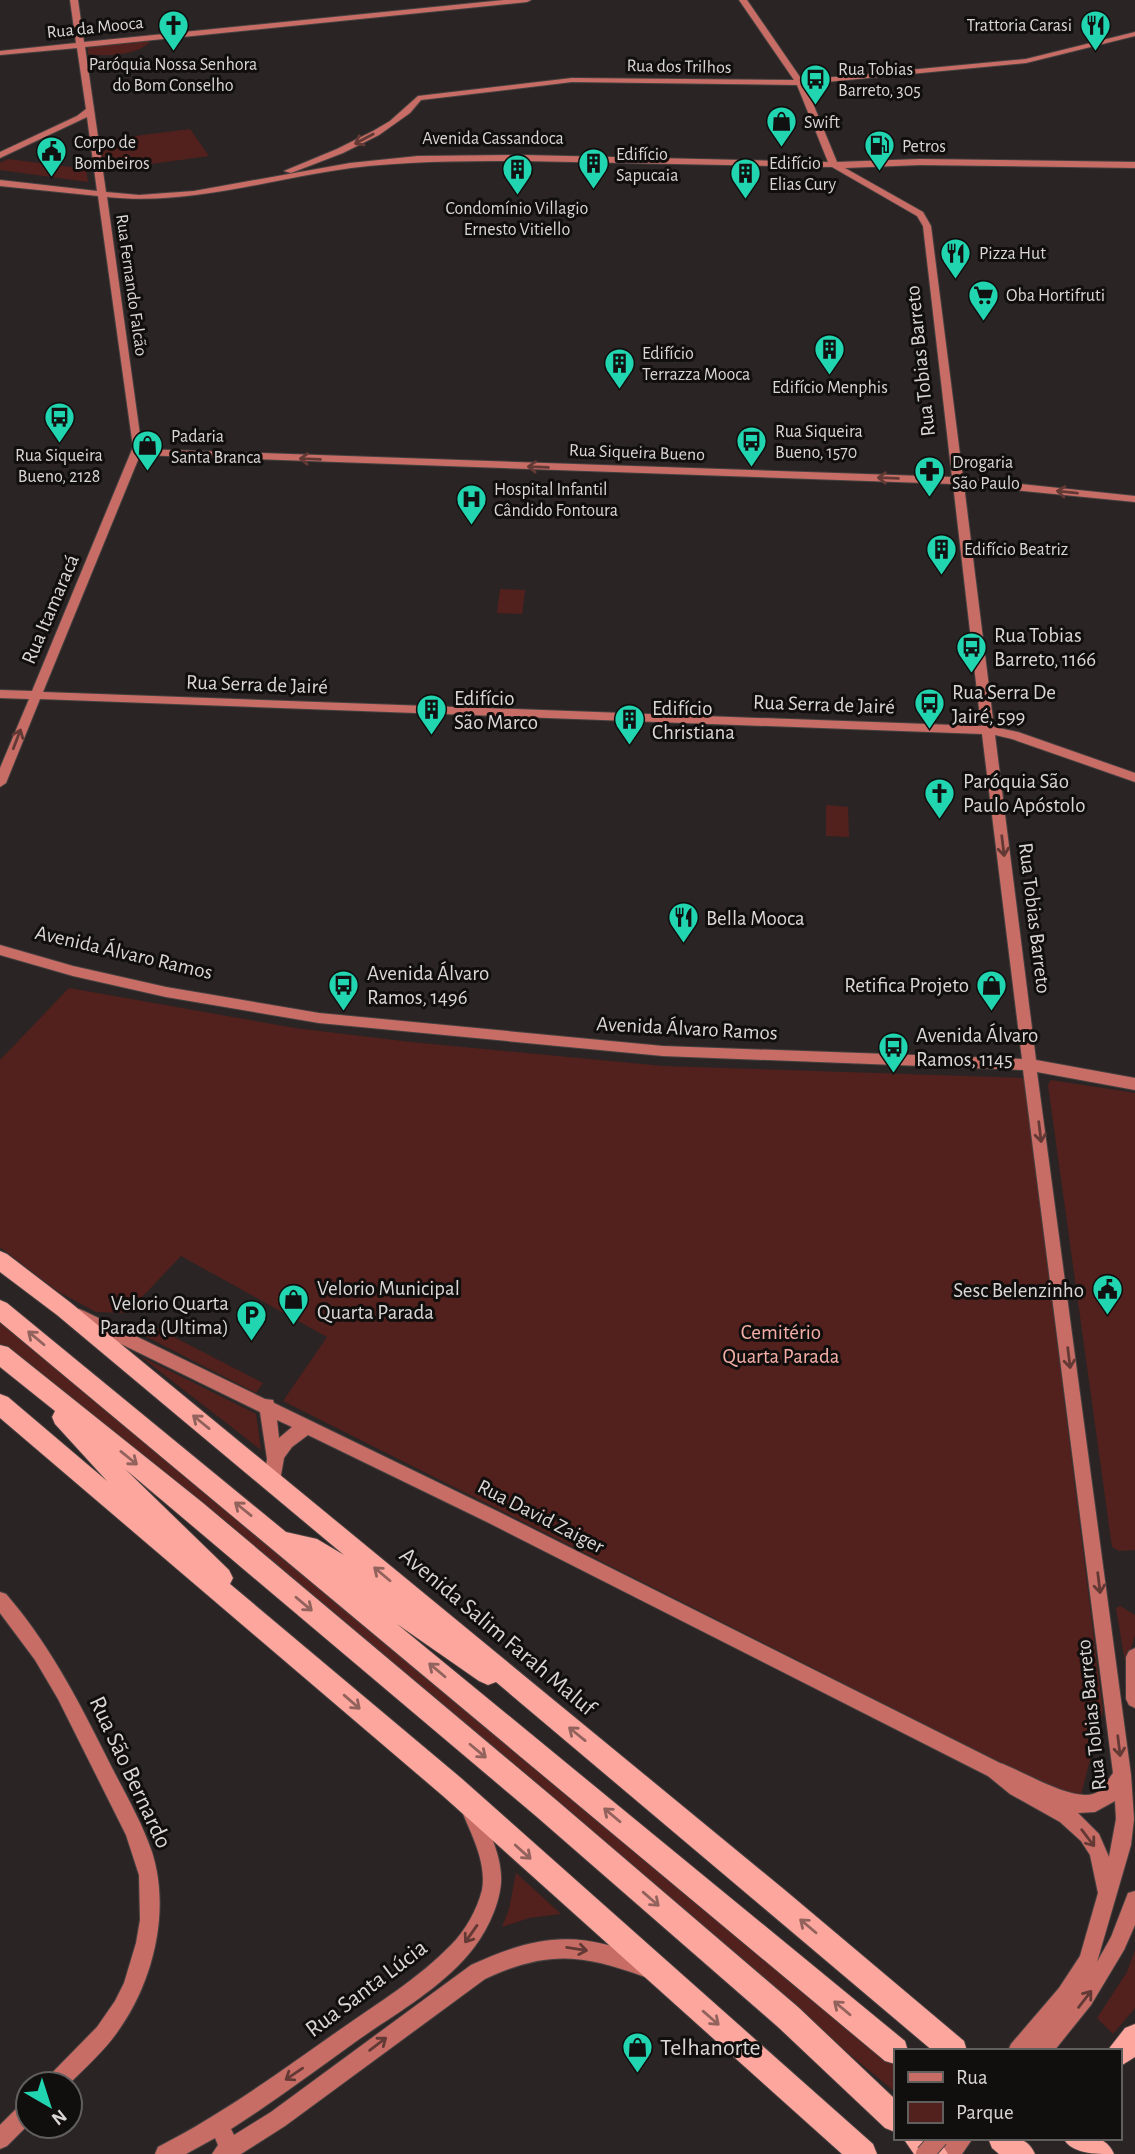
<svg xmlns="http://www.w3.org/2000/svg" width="1135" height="2154" font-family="'Alegreya Sans',sans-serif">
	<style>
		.green { fill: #52201d }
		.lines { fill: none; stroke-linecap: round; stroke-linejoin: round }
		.secondary-casing { stroke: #464140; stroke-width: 2 }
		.highway-casing { stroke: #464140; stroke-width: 2 }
		.secondary { fill: #c86d65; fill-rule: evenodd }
		.highway { fill: #fca69e; fill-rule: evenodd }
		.secondary-bridge-casing { stroke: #464140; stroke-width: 20; stroke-linecap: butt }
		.secondary-bridge { stroke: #c86d65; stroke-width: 18 }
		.oneway { stroke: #633935 }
		.oneway2 { stroke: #92625d }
		.labels { text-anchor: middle; stroke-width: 6; stroke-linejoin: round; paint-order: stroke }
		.far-poi-label { font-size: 18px; fill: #d9d6d5; stroke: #110f0e; text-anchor: start }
		.far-street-label { font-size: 18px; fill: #d9d6d5; stroke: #110f0e }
		.street-label { font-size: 21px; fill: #d9d6d5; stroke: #110f0e }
		.poi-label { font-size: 21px; fill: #d9d6d5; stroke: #110f0e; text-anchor: start }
		.park-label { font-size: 21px; fill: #f5aea6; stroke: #110f0e }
		.near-street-label { font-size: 24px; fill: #d9d6d5; stroke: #110f0e }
		.near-poi-label { font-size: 24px; fill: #d9d6d5; stroke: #110f0e; text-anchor: start }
	</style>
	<rect width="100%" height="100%" fill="#2a2524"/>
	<!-- green -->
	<g class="green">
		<path d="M150 41C141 55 104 57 88 54V47L91 46Z"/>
		<polygon points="190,129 209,156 100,171 95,141"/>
		<polygon points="8,159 86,169 88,182 0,170 0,163"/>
		<polygon points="500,589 525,590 522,614 497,613"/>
		<polygon points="826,805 848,807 849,837 826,836"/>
		<polygon points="69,988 295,1028 411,1042 663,1066 1024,1078 1103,1711 1079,1802 283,1401 327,1337 181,1256 127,1313 96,1312 57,1291 0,1247 0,1060"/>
		<polygon points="1051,1080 1135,1093 1135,1550 1119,1551 1112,1547 1048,1085"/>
		<polygon points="0,1320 895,2065 895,2092 0,1346"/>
		<polygon points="151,1325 263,1383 256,1393 143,1335"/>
		<polygon points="140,1356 256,1414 261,1450"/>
		<polygon points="1120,1606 1135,1615 1135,1635 1126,1667 1116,1608"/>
		<polygon points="516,1873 561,1914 529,1918 502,1927 509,1909"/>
		<polygon points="1135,1950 1135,2008 1113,2034 1097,2018 1127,1972"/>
	</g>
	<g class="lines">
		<defs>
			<g id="secondary">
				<path d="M70 0H78L84 42 504 0H531L527 2 85 47 106 192 139 195 194 191 350 163 418 156 523 155 828 162 797 85 572 82 421 100 410 113 379 135 343 153 291 173 284 171 337 149 373 131 390 121 418 96 572 78 794 80 739 0H747L802 80 1026 59 1135 32V36L1026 63 805 84 837 162 920 159 1135 162V168L920 165 845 168 923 212 931 226 963 478 1135 496V502L964 485 994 727 1018 732 1135 773V782L1012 739 995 735 1036 1060 1135 1078V1090L1037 1072 1131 1775 1134 1819 1131 1845 1097 1962 1111 1937 1128 1893 1135 1891V1925L1124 1950 1091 2005 1054 2051H1008L1011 2044 1059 1988 1080 1956 1098 1893 1090 1855 1081 1841 1060 1822 1010 1794 988 1776 487 1522 308 1435 292 1447 284 1458 279 1486 273 1489 267 1486 265 1471 267 1459 260 1412 74 1321 71 1316 74 1311 79 1309 84 1311 265 1399 273 1400 274 1403 499 1512 1000 1763C1022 1770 1079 1807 1099 1791 1105 1786 1109 1778 1113 1773L1023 1070 663 1056 319 1023 166 997 73 976 0 955V945L73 966 166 987 319 1013 663 1046 1022 1059 982 734 40 699 6 783 0 787V768L29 699 0 698V690L32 691 133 447 98 196 0 186V180L97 191 87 117 0 158V152L77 116 86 109 77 48 0 55V51L76 43ZM523 161 832 167 917 216 923 226 952 477 142 449 107 197C190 206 269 179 351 168 408 161 465 161 523 161ZM140 455 953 484 981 726 43 692ZM277 1420 292 1427 279 1438ZM1115 1801 1116 1819 1109 1857 1099 1834 1078 1813 1095 1812Z"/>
				<path d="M0 1592 6 1594C47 1641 76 1696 104 1752 120 1785 140 1817 152 1852 171 1912 153 1984 116 2034 103 2052 85 2068 69 2084H45L48 2077 97 2027 115 2001 124 1983 136 1943 140 1920 139 1875 126 1835 58 1699 35 1660 0 1613Z"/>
				<polygon points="1135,1648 1135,1708 1129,1705 1126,1699 1126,1657 1129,1651"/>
				<path d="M470 1800 476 1803C487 1827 503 1856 501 1883 499 1908 484 1937 468 1955 438 1990 395 2014 358 2040 316 2070 275 2101 231 2129L234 2135 271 2112 471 1965C541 1933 580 1930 652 1960L655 1967 652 1974 645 1977C582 1954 547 1950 485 1979L285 2126 241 2154H212L218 2145 215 2138 186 2154H155L158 2147C223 2114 281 2071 341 2029 378 2003 419 1978 451 1945 465 1931 477 1910 482 1890 487 1862 471 1834 461 1809L464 1803Z"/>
				<polygon points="28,2101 28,2125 7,2146 0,2149 0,2125 21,2104"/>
				<polygon points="949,2138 973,2138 962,2154 938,2154"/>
			</g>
			<g id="highway">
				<polygon points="0,1251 7,1254 71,1303 786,1891 964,2041 967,2051 933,2051 496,1682 488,1685 479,1681 397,1624 905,2041 908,2051 895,2051 895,2064 885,2061 0,1322 0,1300 7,1303 286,1532 317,1539 344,1555 57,1315 0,1272"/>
				<polygon points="0,1345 8,1347 203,1503 555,1799 798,2007 895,2099 895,2132 885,2128 778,2027 537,1817 125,1469 229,1570 233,1578 230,1584 461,1778 873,2144 877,2154 842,2154 443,1796 0,1418 0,1394 8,1397 107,1481 55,1424 52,1417 55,1411 0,1367"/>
				<polygon points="1135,2024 1135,2057 1119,2067 1119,2051 1107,2051 1125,2028"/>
				<polygon points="903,2138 938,2138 948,2154 914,2154"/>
				<path d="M988 2138C1008 2138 1026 2133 1035 2154H999L992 2148Z"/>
				<path d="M1063 2138C1083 2138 1105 2132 1114 2154 1094 2154 1072 2154 1063 2138Z"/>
			</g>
		</defs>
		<!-- secondary casing -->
		<use href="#secondary" class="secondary-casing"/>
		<!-- highway casing -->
		<use href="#highway" class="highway-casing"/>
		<!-- secondary -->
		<use href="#secondary" class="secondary"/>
		<!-- highway -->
		<use href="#highway" class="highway"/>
		<defs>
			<polyline id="secondary-bridge" points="925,2154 939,2138"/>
		</defs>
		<!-- secondary-bridge casing -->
		<use href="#secondary-bridge" class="secondary-bridge-casing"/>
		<!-- secondary-bridge -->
		<use href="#secondary-bridge" class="secondary-bridge"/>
	</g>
	<!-- one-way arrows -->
	<defs><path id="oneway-shaft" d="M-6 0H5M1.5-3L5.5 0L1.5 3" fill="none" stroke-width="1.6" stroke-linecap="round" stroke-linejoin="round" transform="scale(1.75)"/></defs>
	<g class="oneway">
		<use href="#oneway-shaft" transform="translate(364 139) rotate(152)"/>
		<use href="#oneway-shaft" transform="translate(310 459) rotate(-178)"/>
		<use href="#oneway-shaft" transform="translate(538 467) rotate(-178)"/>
		<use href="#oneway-shaft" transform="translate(888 478) rotate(-178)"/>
		<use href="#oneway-shaft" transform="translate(1067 492) rotate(-174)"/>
		<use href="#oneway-shaft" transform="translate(17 739) rotate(-69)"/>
		<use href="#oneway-shaft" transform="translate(1003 846) rotate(83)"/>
		<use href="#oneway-shaft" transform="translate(1040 1132) rotate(83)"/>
		<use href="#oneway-shaft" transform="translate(1069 1358) rotate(83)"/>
		<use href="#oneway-shaft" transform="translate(1099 1583) rotate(83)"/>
		<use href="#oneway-shaft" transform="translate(1119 1746) rotate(83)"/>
		<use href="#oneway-shaft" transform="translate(1088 1838) rotate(53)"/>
		<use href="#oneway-shaft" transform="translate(471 1934) rotate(125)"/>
		<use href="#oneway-shaft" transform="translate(577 1949) rotate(9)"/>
		<use href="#oneway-shaft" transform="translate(1085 1999) rotate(-52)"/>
		<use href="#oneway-shaft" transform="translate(378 2044) rotate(-37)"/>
		<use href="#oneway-shaft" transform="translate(294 2074) rotate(146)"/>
	</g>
	<g class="oneway2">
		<use href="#oneway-shaft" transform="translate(36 1338) rotate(-140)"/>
		<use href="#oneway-shaft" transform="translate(201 1422) rotate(-141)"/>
		<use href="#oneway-shaft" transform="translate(129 1458) rotate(39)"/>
		<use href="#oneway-shaft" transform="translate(243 1509) rotate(-141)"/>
		<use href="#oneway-shaft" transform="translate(382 1574) rotate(-140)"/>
		<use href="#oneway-shaft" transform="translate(304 1604) rotate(40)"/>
		<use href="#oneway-shaft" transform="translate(437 1670) rotate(-140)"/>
		<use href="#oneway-shaft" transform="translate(352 1702) rotate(41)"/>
		<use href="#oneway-shaft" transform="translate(577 1734) rotate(-141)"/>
		<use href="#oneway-shaft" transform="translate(478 1751) rotate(40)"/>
		<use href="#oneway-shaft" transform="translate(612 1815) rotate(-140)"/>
		<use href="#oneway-shaft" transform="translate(523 1852) rotate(42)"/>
		<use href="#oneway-shaft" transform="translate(651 1899) rotate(41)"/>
		<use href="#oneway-shaft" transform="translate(808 1926) rotate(-140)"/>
		<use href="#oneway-shaft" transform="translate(842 2008) rotate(-140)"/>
		<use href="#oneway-shaft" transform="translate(711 2018) rotate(41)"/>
	</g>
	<!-- icons -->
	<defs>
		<symbol id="restaurant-pin" viewBox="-11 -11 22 30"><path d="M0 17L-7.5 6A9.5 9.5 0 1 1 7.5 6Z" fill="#20d5b0" stroke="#110f0e"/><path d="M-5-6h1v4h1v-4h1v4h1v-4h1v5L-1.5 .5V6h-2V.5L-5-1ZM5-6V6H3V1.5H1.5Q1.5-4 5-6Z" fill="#111"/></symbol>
		<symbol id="church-pin" viewBox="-11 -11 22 30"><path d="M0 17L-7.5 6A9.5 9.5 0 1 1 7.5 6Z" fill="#20d5b0" stroke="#110f0e"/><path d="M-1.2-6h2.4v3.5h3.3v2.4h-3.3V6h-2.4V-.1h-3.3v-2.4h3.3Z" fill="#111"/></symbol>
		<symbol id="bus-pin" viewBox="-11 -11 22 30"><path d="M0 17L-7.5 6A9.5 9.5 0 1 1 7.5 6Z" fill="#20d5b0" stroke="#110f0e"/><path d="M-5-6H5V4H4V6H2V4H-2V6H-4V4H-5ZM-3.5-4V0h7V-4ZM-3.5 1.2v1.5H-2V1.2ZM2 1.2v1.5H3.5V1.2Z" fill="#111"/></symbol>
		<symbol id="shop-pin" viewBox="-11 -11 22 30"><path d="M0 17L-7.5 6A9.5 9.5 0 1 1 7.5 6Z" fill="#20d5b0" stroke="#110f0e"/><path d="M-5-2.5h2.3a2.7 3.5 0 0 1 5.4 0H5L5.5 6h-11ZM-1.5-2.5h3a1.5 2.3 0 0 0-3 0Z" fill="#111"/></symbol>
		<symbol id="fuel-pin" viewBox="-11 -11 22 30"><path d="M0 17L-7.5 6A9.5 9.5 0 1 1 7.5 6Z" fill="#20d5b0" stroke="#110f0e"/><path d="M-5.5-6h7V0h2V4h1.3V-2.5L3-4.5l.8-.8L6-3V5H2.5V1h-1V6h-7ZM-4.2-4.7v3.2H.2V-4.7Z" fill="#111"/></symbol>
		<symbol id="civic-pin" viewBox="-11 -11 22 30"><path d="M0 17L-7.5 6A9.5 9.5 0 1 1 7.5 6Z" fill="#20d5b0" stroke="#110f0e"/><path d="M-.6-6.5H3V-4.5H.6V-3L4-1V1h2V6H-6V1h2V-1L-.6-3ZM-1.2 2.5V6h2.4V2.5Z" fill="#111"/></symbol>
		<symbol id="building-pin" viewBox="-11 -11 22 30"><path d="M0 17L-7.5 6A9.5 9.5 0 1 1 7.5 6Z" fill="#20d5b0" stroke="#110f0e"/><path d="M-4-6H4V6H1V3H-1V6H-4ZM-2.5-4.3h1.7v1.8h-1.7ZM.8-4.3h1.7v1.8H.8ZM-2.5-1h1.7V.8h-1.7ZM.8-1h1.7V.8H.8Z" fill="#111"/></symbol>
		<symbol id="supermarket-pin" viewBox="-11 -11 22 30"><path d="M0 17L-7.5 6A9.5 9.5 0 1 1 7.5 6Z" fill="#20d5b0" stroke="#110f0e"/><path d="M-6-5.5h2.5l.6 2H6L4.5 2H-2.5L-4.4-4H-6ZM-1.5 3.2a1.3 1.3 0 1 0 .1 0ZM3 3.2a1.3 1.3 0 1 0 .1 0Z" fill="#111"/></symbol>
		<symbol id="pharmacy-pin" viewBox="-11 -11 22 30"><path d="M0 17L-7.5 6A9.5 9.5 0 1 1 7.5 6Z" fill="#20d5b0" stroke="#110f0e"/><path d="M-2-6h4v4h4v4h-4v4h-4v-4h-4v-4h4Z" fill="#111"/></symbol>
		<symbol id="hospital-pin" viewBox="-11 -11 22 30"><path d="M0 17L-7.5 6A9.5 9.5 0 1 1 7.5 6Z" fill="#20d5b0" stroke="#110f0e"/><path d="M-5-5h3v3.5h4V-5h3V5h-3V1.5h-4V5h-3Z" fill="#111"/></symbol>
		<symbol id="parking-pin" viewBox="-11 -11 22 30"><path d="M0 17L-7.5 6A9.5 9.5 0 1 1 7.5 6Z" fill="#20d5b0" stroke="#110f0e"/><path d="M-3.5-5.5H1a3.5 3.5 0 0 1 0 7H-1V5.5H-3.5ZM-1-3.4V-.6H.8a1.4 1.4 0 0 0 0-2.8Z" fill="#111"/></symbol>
	</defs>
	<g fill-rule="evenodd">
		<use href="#restaurant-pin" x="1078" y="8" width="35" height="47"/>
		<use href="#church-pin" x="156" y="8" width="35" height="47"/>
		<use href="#bus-pin" x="798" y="62" width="35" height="47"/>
		<use href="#shop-pin" x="764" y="104" width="35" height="47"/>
		<use href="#fuel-pin" x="862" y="128" width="35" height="47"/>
		<use href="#civic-pin" x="34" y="134" width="35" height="47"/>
		<use href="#building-pin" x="576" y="146" width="35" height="47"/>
		<use href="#building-pin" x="500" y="152" width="35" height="47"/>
		<use href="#building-pin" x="728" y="156" width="35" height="47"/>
		<use href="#restaurant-pin" x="938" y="236" width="35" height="47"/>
		<use href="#supermarket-pin" x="966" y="278" width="35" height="47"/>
		<use href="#building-pin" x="812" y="332" width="35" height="47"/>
		<use href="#building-pin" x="602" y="346" width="35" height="47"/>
		<use href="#bus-pin" x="42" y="400" width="35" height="47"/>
		<use href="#bus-pin" x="734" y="424" width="35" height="47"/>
		<use href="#shop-pin" x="130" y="428" width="35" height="47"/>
		<use href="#pharmacy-pin" x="912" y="454" width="35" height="47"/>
		<use href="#hospital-pin" x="454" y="482" width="35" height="47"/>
		<use href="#building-pin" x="924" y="532" width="35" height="47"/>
		<use href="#bus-pin" x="954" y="630" width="35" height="47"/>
		<use href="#bus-pin" x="912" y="686" width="35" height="47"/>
		<use href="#building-pin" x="414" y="692" width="35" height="47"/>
		<use href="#building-pin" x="612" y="702" width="35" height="47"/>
		<use href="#church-pin" x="922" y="776" width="35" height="47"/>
		<use href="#restaurant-pin" x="666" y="900" width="35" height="47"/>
		<use href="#bus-pin" x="326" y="968" width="35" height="47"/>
		<use href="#shop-pin" x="974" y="968" width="35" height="47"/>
		<use href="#bus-pin" x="876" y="1030" width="35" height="47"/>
		<use href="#civic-pin" x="1090" y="1272" width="35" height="47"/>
		<use href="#shop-pin" x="276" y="1282" width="35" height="47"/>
		<use href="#parking-pin" x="234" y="1298" width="35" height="47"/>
		<use href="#shop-pin" x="620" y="2030" width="35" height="47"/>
	</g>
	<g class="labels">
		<!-- far-poi labels -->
		<g class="far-poi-label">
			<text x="1072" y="31" text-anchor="end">Trattoria Carasi</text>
			<text x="173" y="70" text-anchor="middle">Paróquia Nossa Senhora<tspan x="173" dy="21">do Bom Conselho</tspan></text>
			<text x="838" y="75">Rua Tobias<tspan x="838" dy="21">Barreto, 305</tspan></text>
			<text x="804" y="128">Swift</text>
			<text x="74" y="148">Corpo de<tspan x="74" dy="21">Bombeiros</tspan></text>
			<text x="902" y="152">Petros</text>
			<text x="616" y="160">Edifício<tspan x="616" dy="21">Sapucaia</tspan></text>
			<text x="769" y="169">Edifício<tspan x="769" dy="21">Elias Cury</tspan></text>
			<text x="517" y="214" text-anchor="middle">Condomínio Villagio<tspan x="517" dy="21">Ernesto Vitiello</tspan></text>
			<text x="979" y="259">Pizza Hut</text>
			<text x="1006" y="301">Oba Hortifruti</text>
			<text x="642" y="359">Edifício<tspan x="642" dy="21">Terrazza Mooca</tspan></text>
			<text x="830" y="393" text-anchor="middle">Edifício Menphis</text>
			<text x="775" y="437">Rua Siqueira<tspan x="775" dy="21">Bueno, 1570</tspan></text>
			<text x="171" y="442">Padaria<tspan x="171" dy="21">Santa Branca</tspan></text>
			<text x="59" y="461" text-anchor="middle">Rua Siqueira<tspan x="59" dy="21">Bueno, 2128</tspan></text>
			<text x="952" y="468">Drogaria<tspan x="952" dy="21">São Paulo</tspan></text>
			<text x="494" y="495">Hospital Infantil<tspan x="494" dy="21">Cândido Fontoura</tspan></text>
			<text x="964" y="555">Edifício Beatriz</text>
		</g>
		<!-- far-street labels -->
		<g class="far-street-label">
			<text transform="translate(95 27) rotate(-6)" y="6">Rua da Mooca</text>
			<text transform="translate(679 66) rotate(1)" y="6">Rua dos Trilhos</text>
			<text x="493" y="144">Avenida Cassandoca</text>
			<text transform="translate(132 285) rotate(82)" y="6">Rua Fernando Falcão</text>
			<text transform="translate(637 452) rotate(2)" y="6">Rua Siqueira Bueno</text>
		</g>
		<!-- street labels -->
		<g class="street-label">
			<text transform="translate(920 361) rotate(-96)" y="7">Rua Tobias Barreto</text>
			<text transform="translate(50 609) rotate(-67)" y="7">Rua Itamaracá</text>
			<text transform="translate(257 684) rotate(2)" y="7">Rua Serra de Jairé</text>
			<text transform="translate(824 704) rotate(2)" y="7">Rua Serra de Jairé</text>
			<text transform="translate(1035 918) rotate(83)" y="7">Rua Tobias Barreto</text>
			<text transform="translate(124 952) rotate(13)" y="7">Avenida Álvaro Ramos</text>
			<text transform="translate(687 1028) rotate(3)" y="7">Avenida Álvaro Ramos</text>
			<text transform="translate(541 1516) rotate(27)" y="7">Rua David Zaiger</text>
			<text transform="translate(1091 1715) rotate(-96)" y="7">Rua Tobias Barreto</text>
		</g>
		<!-- poi labels -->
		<g class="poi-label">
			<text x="994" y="642">Rua Tobias<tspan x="994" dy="24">Barreto, 1166</tspan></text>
			<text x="952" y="699">Rua Serra De<tspan x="952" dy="24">Jairé, 599</tspan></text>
			<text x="454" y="705">Edifício<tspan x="454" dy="24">São Marco</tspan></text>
			<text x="652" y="715">Edifício<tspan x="652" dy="24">Christiana</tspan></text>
			<text x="963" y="788">Paróquia São<tspan x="963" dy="24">Paulo Apóstolo</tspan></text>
			<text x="706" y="925">Bella Mooca</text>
			<text x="367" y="980">Avenida Álvaro<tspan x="367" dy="24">Ramos, 1496</tspan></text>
			<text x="969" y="992" text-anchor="end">Retifica Projeto</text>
			<text x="916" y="1042">Avenida Álvaro<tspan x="916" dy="24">Ramos, 1145</tspan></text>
			<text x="317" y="1295">Velorio Municipal<tspan x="317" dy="24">Quarta Parada</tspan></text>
			<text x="1084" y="1297" text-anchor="end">Sesc Belenzinho</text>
			<text x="229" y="1310" text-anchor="end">Velorio Quarta<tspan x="229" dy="24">Parada (Ultima)</tspan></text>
		</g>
		<!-- park labels -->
		<g class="park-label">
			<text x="781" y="1339">Cemitério<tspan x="781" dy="24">Quarta Parada</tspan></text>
		</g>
		<!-- near-street labels -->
		<g class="near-street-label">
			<text transform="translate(498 1631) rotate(40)" y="8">Avenida Salim Farah Maluf</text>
			<text transform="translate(131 1772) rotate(65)" y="8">Rua São Bernardo</text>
			<text transform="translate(366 1988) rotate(-37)" y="8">Rua Santa Lúcia</text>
		</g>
		<!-- near-poi labels -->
		<g class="near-poi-label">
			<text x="660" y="2055">Telhanorte</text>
		</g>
	</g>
	<!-- legend -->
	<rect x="894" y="2049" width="228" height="91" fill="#110f0e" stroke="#615f5e" stroke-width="2"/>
	<rect x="908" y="2072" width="35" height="10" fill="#c86d65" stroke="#615f5e" stroke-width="2"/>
	<text x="956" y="2084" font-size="21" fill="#d9d6d5">Rua</text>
	<rect x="908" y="2102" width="35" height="21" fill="#52201d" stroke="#615f5e" stroke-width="2"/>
	<text x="956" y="2119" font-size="21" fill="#d9d6d5">Parque</text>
	<!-- north arrow -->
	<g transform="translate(49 2105) rotate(141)"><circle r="33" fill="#110f0e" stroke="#615f5e" stroke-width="2"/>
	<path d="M0-5L12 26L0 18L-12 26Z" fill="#20d5b0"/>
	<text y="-10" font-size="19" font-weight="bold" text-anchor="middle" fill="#d9d6d5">N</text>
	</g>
</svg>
